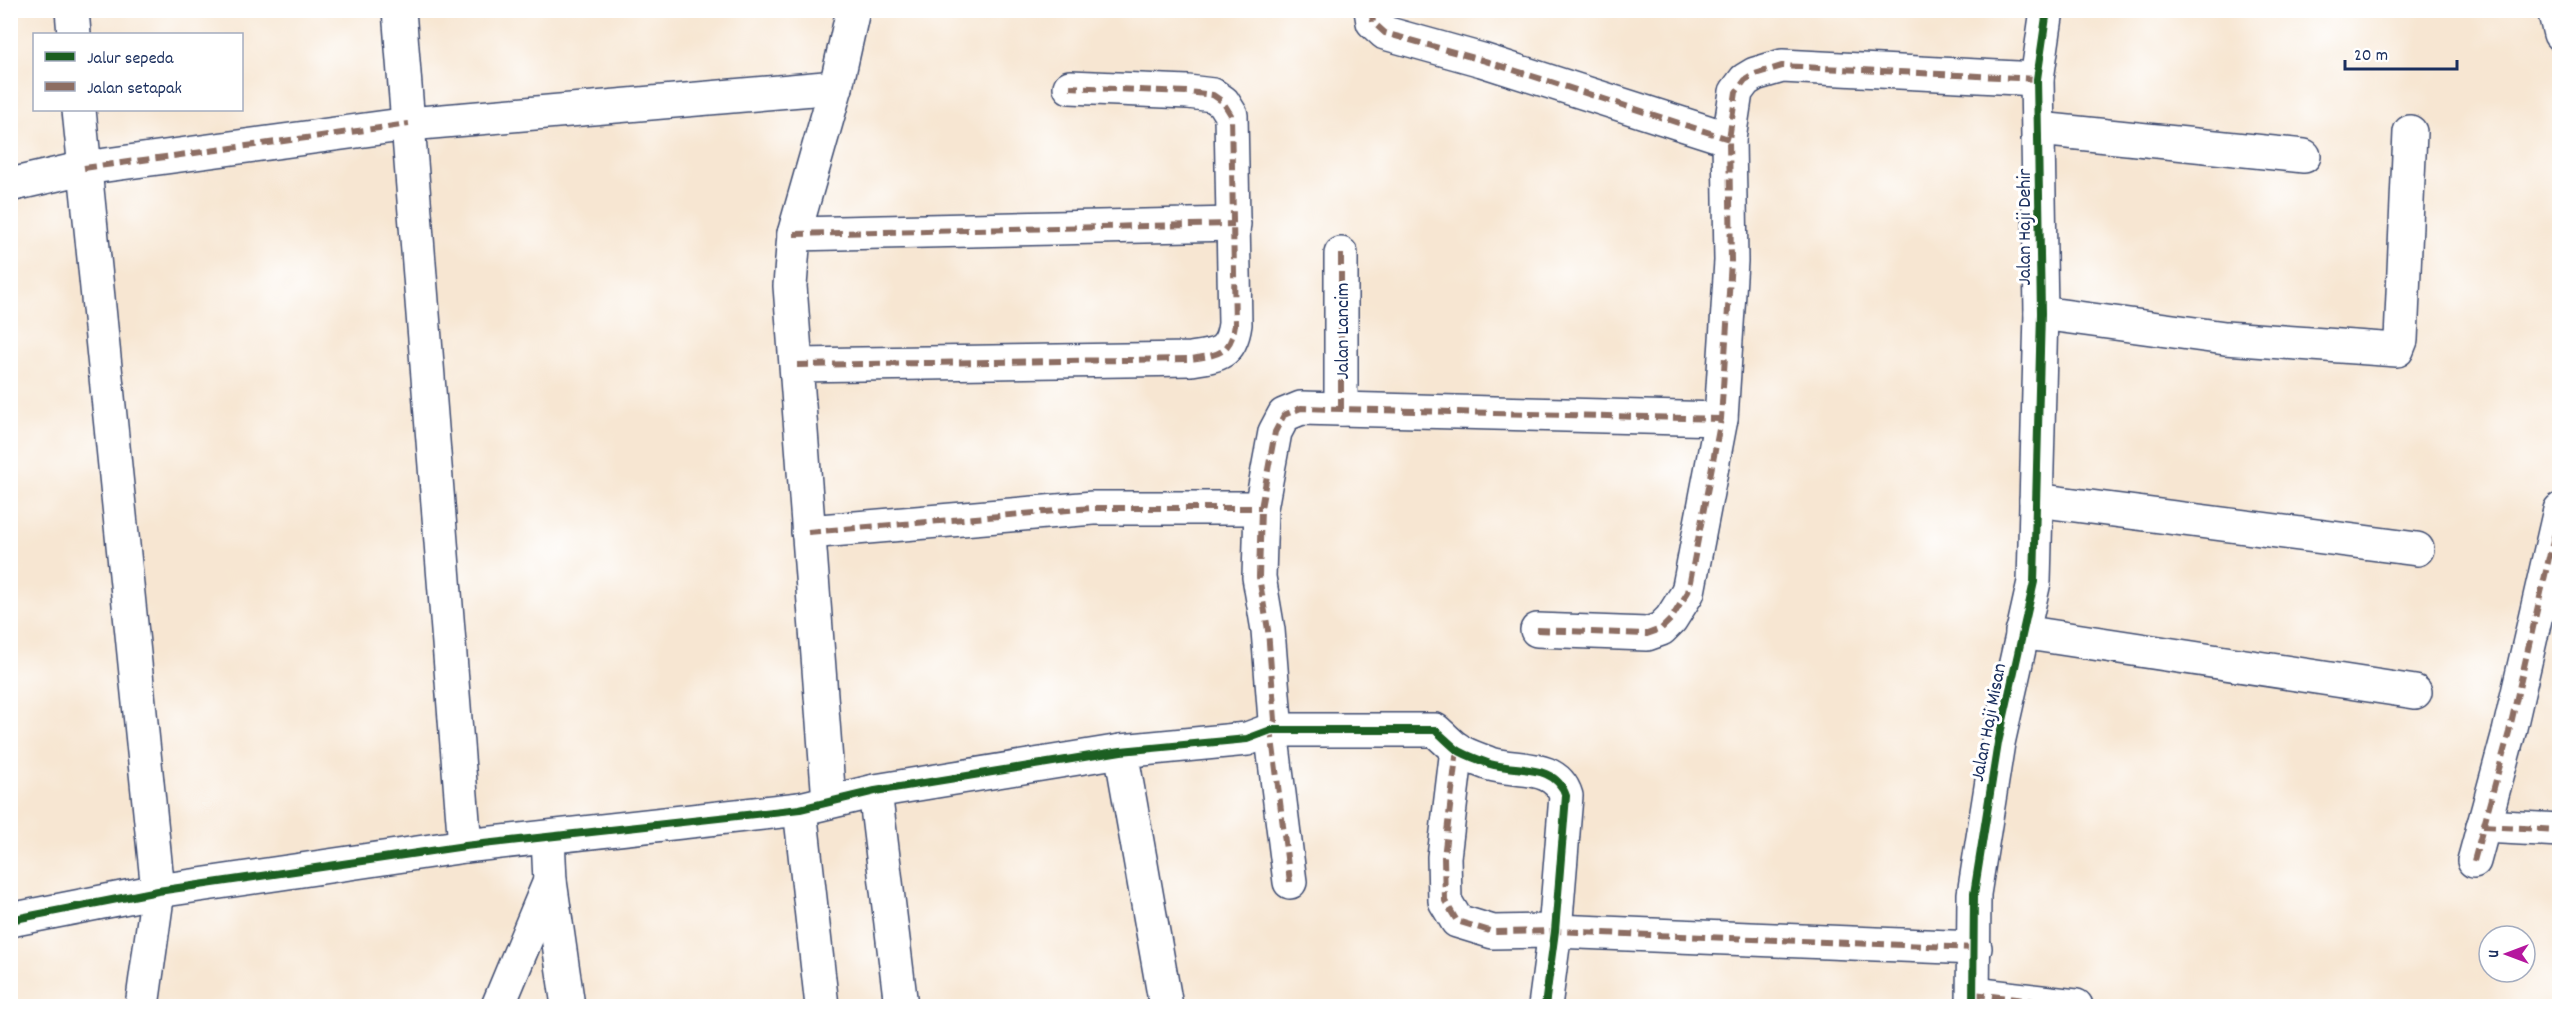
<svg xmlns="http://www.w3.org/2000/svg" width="2570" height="1017" font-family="Dekko,sans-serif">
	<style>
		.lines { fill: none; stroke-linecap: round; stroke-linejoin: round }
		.minor-casing { stroke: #3c4a6f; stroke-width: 36 }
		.minor { stroke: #fff; stroke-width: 33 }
		.quiet { stroke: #8d6e63; stroke-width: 6; stroke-dasharray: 12 6; stroke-linecap: butt }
		.cycleway-casing { stroke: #fff; stroke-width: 11 }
		.cycleway { stroke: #1b5e20; stroke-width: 8 }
		.labels { text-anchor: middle; stroke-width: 6; stroke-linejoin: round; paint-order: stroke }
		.street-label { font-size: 20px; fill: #1b2f5e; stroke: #fff }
	</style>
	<rect width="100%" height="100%" fill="#fff"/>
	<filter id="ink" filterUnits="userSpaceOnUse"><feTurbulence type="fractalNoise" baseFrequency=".0167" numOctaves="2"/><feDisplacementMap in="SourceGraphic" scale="12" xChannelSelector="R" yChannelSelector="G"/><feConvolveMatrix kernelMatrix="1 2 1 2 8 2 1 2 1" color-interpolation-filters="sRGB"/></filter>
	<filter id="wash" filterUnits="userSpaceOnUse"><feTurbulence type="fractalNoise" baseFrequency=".008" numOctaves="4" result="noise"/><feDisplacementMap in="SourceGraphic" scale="24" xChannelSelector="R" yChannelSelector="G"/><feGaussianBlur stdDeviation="1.35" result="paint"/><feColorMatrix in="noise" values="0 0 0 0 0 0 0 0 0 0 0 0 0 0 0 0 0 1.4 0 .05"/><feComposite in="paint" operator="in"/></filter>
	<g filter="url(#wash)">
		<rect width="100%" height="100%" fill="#f7e6d2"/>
	</g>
	<g filter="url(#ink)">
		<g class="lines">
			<defs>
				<g id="minor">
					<polyline points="72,10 74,34"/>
					<polyline points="399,10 465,846"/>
					<polyline points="1371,10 1373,22 1385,33 1482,60 1729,139"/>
					<polyline points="2554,10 2560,34"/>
					<polyline points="79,110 158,891 142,1006"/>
					<polyline points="2039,129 2304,156"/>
					<polyline points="10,185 84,168 409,124 836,87"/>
					<polyline points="794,234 1234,224"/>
					<polyline points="1341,254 1341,409"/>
					<polyline points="2041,313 2225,338 2397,350 2401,340 2410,132"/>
					<path d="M797 365 1191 359C1218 355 1231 354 1235 324L1231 115 1223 102 1213 95 1188 92 1070 87"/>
					<polyline points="2036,500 2417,549"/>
					<polyline points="808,532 1093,508 1261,508"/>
					<polyline points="1537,630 1647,634 1661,629 1671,619 1688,592 1721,419 1731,261 1729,139 1736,92 1745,80 1755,74 1782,66 2037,79"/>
					<polyline points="2022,632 2415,692"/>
					<polyline points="1457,749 1444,857 1445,901 1457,921 1493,932 1555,931 1975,948"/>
					<polyline points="1121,751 1166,1006"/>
					<polyline points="875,791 901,1006"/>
					<polyline points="829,801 790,286 794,234 836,87 853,10"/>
					<polyline points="800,809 822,1006"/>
					<polyline points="2483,826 2560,830"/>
					<polyline points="548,838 550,881 568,1006"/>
					<polyline points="2474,861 2509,732 2560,510"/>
					<polyline points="1290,882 1271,730 1275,720 1268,630 1259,577 1261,508 1275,432 1284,415 1301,408 1721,419"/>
					<path d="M10 920 158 891 465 846 800 809 875 791 1121 751 1247 739 1271 730H1435C1442 736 1449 743 1456 749 1464 755 1480 760 1490 764 1517 772 1556 763 1566 796L1555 931 1545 1006"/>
					<polyline points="1974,994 2076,1006"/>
					<polyline points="498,1006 550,881"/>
					<polyline points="1973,1006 1974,894 1998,743 2034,582 2041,313 2037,79 2047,10"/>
				</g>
			</defs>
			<!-- minor casing -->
			<use href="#minor" class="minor-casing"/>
			<!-- minor -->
			<use href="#minor" class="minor"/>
			<!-- quiet -->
			<g class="quiet">
				<polyline points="1371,10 1373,22 1385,33 1482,60 1729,139"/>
				<polyline points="2554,10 2560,34"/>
				<polyline points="84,168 409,124"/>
				<polyline points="794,234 1234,224"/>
				<polyline points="1341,254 1341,409"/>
				<path d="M797 365 1191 359C1218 355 1231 354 1235 324L1231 115 1223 102 1213 95 1188 92 1070 87"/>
				<polyline points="808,532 1093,508 1261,508"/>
				<polyline points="1537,630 1647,634 1661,629 1671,619 1688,592 1721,419 1731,261 1729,139 1736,92 1745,80 1755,74 1782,66 2037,79"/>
				<polyline points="1457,749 1444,857 1445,901 1457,921 1493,932 1555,931 1975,948"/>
				<polyline points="2483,826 2560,830"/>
				<polyline points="2474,861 2509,732 2560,510"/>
				<polyline points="1290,882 1271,730 1275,720 1268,630 1259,577 1261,508 1275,432 1284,415 1301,408 1721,419"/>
				<polyline points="1974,994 2076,1006"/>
			</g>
			<defs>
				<g id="cycleway">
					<path d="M10 920 158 891 465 846 800 809 875 791 1121 751 1247 739 1271 730H1435C1442 736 1449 743 1456 749 1464 755 1480 760 1490 764 1517 772 1556 763 1566 796L1555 931 1545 1006"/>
					<polyline points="1973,1006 1974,894 1998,743 2034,582 2041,313 2037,79 2047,10"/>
				</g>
			</defs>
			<!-- cycleway casing -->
			<use href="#cycleway" class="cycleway-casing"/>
			<!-- cycleway -->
			<use href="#cycleway" class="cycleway"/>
		</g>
	</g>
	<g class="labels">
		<!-- street labels -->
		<g class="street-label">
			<text transform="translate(2023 227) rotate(-90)" y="7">Jalan Haji Dehir</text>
			<text transform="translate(1341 331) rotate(-90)" y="7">Jalan Lancim</text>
			<text transform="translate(1987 722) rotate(-79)" y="7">Jalan Haji Misan</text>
		</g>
	</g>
	<!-- margin -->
	<rect width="2570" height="1017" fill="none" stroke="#fff" stroke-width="36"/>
	<!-- legend -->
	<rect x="33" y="33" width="210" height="78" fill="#ffffff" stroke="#a4acbf" stroke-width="1.5"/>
	<rect x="45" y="52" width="30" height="9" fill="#1b5e20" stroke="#a4acbf" stroke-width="1.5"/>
	<text x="87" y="63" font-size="18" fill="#1b2f5e">Jalur sepeda</text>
	<rect x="45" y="82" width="30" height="9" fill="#8d6e63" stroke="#a4acbf" stroke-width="1.5"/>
	<text x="87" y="93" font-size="18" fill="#1b2f5e">Jalan setapak</text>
	<!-- north arrow -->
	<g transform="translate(2507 954) rotate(270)"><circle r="28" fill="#ffffff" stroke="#a4acbf" stroke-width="1.5"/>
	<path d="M0-4.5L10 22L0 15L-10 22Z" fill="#b5179e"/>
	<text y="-9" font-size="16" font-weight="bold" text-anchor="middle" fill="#1b2f5e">U</text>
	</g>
	<!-- scale -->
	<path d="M2345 60v9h112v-9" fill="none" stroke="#1b2f5e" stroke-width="3"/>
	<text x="2354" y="60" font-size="18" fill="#1b2f5e" stroke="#ffffff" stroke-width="4.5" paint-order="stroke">20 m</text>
</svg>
